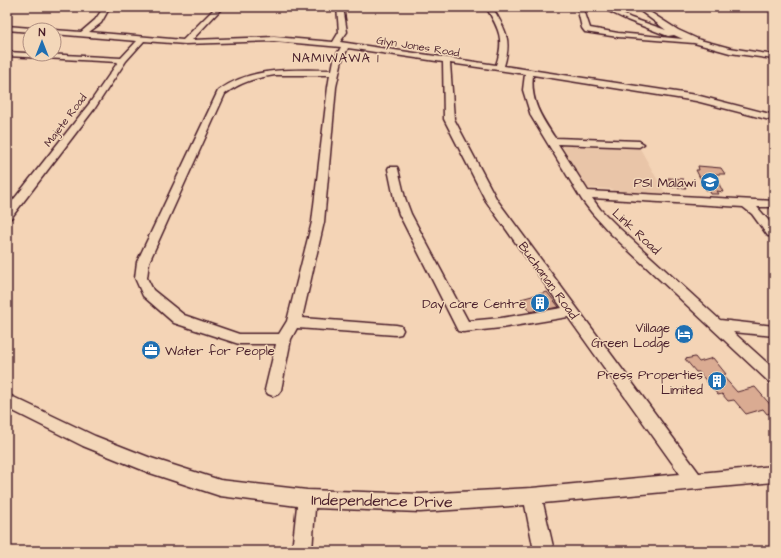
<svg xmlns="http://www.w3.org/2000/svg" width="781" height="558" font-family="'Architects Daughter',sans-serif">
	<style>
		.built { fill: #e9c5a8 }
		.building { fill: #daab92; stroke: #4a1f2b }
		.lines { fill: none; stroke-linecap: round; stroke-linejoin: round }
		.minor-casing { stroke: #4a1f2b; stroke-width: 3 }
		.minor { fill: #f3d7b9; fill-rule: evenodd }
		.labels { text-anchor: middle; stroke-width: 3; stroke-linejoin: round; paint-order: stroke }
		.far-street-label { font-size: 11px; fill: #4a1f2b; stroke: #f3d7b9 }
		.far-quarter-label { font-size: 13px; letter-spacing: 1px; fill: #4a1f2b; stroke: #f3d7b9 }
		.poi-label { font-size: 13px; fill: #4a1f2b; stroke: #f3d7b9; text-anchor: end }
		.street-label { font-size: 13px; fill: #4a1f2b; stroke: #f3d7b9 }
		.near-street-label { font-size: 16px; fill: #4a1f2b; stroke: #f3d7b9 }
	</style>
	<rect width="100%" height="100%" fill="#f4d4b6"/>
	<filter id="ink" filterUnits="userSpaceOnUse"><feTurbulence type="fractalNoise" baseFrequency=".025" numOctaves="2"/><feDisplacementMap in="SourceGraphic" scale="8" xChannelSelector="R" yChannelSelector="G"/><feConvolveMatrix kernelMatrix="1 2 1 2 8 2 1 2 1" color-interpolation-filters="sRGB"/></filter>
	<g filter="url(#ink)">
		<!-- built -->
		<polygon class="built" points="601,144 638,145 665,193 616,194 612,189 584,188 562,145"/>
		<!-- building -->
		<g class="building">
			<polygon points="698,166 721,168 725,174 714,174 723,192 717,191 719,194 711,194 709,190 706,190 696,170 699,170"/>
			<polygon points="668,178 683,179 686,188 671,187"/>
			<polygon points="547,292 559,307 548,309 547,307 530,312 521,299"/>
			<polygon points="695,357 699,362 713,358 726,374 722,375 737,392 755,387 774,409 774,412 767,414 763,409 746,414 734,400 728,401 722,394 718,395 699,372 696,372 685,359"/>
		</g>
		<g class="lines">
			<defs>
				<g id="minor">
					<path d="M104 7H110L101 23 89 32 183 40 216 7H223L192 40 274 37 333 42 339 32 337 7H343L347 32 340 42 496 65C505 39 499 29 486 7H492C506 30 512 40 504 66L696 95 774 115V121L696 101 533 75C530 101 541 117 555 138L639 141 644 144 639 147 558 144 588 191 774 201V207H757L774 227V236H768L752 214 743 207 592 198 600 209 619 228 720 320 774 326V336L733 332 774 369V384L769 382 611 234 592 213 582 200 531 116 523 90 525 74 450 63 454 119 497 200 699 473 774 466V482L543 503 554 551H534L525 505 420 512 315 508 312 551H292L297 506 220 496 150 473 83 446 7 408V394L95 436 151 458 220 480 307 490 420 494 532 488 680 474 568 317 501 328 463 332 458 331 399 214 394 198 388 169 389 167H397L398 169 405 198 411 214 468 321 501 318 562 308 486 201 444 119 443 62 348 48 342 60 336 87 324 222 302 318 396 325 401 326 403 330 401 334 396 335 297 328 291 339 281 390 278 394 273 396 268 394 265 390 276 344H239L174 323 143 296 135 278 137 262 218 91C252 66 292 70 332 70L334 60 341 47 274 41 185 44 144 41 126 61 95 108 11 218 7 220V208L89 104 118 62 7 56V52L121 58 137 41 54 34V30L81 32 95 20ZM275 75H330L328 87 312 222 287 321 279 334H239L184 315 153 290 147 278 149 262 225 94C241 82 255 78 275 75Z"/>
					<polygon points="577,7 583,7 590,28 618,33 683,39 674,35 668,36 627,20 600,7 609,7 631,18 666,30 635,7 642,7 678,30 700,40 730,48 774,55 774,59 730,53 694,43 618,37 585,32 582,28"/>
					<polygon points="7,26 31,28 35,30 30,30 30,32 7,30"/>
				</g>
			</defs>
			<!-- minor casing -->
			<use href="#minor" class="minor-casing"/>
			<!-- minor -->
			<use href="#minor" class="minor"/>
		</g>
	</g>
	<!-- icons -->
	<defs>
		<symbol id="school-disc" viewBox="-11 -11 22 22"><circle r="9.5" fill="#1f6fb2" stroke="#f3d7b9"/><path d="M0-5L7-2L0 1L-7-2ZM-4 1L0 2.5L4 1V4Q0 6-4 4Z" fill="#fff"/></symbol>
		<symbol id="building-disc" viewBox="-11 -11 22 22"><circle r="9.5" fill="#1f6fb2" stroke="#f3d7b9"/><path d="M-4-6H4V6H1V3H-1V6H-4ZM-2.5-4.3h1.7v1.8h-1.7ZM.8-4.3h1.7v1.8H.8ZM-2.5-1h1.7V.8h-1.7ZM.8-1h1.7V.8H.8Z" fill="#fff"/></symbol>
		<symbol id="hotel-disc" viewBox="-11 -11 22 22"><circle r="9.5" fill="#1f6fb2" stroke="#f3d7b9"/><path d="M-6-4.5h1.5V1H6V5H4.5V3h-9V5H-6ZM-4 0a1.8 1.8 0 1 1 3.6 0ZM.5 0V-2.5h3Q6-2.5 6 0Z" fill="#fff"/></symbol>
		<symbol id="office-disc" viewBox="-11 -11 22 22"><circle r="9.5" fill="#1f6fb2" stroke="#f3d7b9"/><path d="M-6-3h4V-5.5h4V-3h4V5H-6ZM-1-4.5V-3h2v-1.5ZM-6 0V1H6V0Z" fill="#fff"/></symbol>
	</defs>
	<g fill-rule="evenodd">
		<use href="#school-disc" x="699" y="171" width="22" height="22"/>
		<use href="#building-disc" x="529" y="292" width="22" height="22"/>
		<use href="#hotel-disc" x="673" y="323" width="22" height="22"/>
		<use href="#office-disc" x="140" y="339" width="22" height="22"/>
		<use href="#building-disc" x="706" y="370" width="22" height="22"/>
	</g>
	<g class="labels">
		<!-- far-street labels -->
		<g class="far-street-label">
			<text transform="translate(418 46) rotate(9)" y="4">Glyn Jones Road</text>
			<text transform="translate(65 120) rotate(-53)" y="4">Majete Road</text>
		</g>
		<!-- far-quarter labels -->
		<g class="far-quarter-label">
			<text x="336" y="62">NAMIWAWA 1</text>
		</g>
		<!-- poi labels -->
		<g class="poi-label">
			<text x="696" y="187">PSI Malawi</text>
			<text x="526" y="308">Day care Centre</text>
			<text x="670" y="332">Village<tspan x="670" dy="15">Green Lodge</tspan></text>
			<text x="165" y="355" text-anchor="start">Water for People</text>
			<text x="703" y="379">Press Properties<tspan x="703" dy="15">Limited</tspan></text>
		</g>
		<!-- street labels -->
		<g class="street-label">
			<text transform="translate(637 231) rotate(43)" y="5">Link Road</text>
			<text transform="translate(549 280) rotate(54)" y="5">Buchanan Road</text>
		</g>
		<!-- near-street labels -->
		<g class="near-street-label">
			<text transform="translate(382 500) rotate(1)" y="6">Independence Drive</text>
		</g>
	</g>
	<!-- margin -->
	<rect width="781" height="558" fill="none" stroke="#f3d7b9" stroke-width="24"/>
	<rect x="12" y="12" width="757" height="534" fill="none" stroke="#4a1f2b" stroke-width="1.5" filter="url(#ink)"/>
	<!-- north arrow -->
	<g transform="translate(42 42)"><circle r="19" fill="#f3d7b9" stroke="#af8d80"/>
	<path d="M0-3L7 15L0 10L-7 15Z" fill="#1f6fb2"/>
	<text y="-6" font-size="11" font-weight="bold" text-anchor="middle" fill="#4a1f2b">N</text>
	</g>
</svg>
